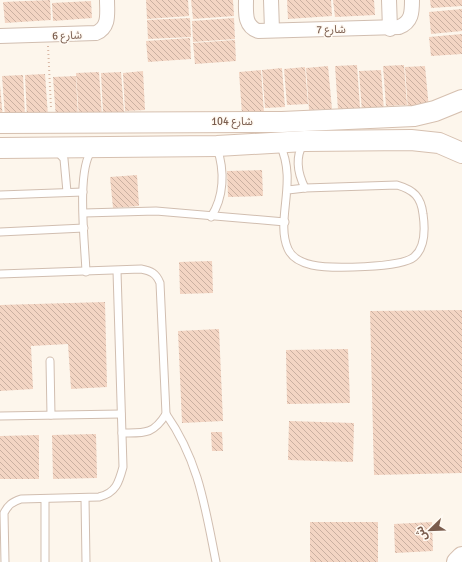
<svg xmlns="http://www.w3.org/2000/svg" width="462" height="562" font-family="Signika,'Noto Sans Arabic',sans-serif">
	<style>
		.building { fill: url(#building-back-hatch) }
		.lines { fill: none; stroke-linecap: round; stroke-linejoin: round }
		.lane-casing { stroke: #d1beb0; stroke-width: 9 }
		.street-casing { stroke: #d1beb0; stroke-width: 16 }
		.secondary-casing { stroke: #d6c0b0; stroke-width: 22 }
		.path { stroke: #d9b8a5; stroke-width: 2; stroke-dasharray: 1 3; stroke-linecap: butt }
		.lane { stroke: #fff; stroke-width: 7 }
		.street { stroke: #fff; stroke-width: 14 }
		.secondary { stroke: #fff; stroke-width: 20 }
		.labels { text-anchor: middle; stroke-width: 3; stroke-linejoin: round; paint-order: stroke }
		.street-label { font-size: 11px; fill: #7a5c4d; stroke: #fffaf3 }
	</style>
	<defs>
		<pattern id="building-back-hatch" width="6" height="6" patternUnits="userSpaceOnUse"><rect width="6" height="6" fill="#f3d5c3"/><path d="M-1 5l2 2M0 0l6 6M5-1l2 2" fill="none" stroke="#cab0a1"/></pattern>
	</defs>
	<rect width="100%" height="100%" fill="#fdf6ec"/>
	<!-- building -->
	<g class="building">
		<polygon points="50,0 51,20 5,23 3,2"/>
		<polygon points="146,0 188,0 189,16 147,19"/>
		<polygon points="191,0 233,0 234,16 193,19"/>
		<polygon points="287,0 331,0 332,16 288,19"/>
		<polygon points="333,0 374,0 375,15 335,17"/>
		<polygon points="430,0 462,0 462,6 431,8"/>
		<polygon points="91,1 92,18 53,21 52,3"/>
		<polygon points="462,9 462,31 431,34 429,12"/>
		<polygon points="190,18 191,37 148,39 147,20"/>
		<polygon points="234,18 235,39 193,42 192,21"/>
		<polygon points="462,34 462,54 431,56 429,37"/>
		<polygon points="190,38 191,59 148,62 146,41"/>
		<polygon points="235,40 236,61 195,64 193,43"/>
		<polygon points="357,65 360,108 338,110 335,66"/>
		<polygon points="404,65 407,105 386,106 383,66"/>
		<polygon points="328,66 332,109 309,110 306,68"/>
		<polygon points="425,66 429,109 408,111 405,67"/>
		<polygon points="305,67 308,104 287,105 284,69"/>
		<polygon points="282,68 285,107 265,108 262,70"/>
		<polygon points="261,70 264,113 242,114 239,72"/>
		<polygon points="381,70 384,111 362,112 359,71"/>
		<polygon points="143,71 145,110 125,111 123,73"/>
		<polygon points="99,72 102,117 79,119 76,73"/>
		<polygon points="121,72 124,112 103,113 101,73"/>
		<polygon points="45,74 48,116 27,118 25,75"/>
		<polygon points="23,75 25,116 5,117 2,76"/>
		<polygon points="76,76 78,118 56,119 53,77"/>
		<polygon points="0,85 3,119 0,119"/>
		<polygon points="262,170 263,196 228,197 227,171"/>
		<polygon points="137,175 139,206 113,208 110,177"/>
		<polygon points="212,261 213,293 180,294 179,262"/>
		<polygon points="105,302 107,387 71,389 68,344 31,346 33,389 0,391 0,305"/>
		<polygon points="462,310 462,473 374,475 370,311"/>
		<polygon points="219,329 223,421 182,423 178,331"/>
		<polygon points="348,349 350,403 287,404 286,350"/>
		<polygon points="289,421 354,423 353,462 288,460"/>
		<polygon points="211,432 222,432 223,451 212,451"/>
		<polygon points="96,434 97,478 53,479 52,435"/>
		<polygon points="39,435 39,479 0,479 0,436"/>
		<rect x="310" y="522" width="68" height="40"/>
		<polygon points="432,522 433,551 395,553 394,524"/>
	</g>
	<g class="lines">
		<defs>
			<g id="lane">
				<path d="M303 144C295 158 298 174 305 188"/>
				<path d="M280 145C298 182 275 220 288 249 292 258 303 263 312 265 330 269 401 268 414 257 426 247 425 228 423 214 421 197 414 190 397 185L305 188 288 190"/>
				<polyline points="57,151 64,159 67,192"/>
				<polyline points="0,195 83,192"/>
				<polyline points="84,213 156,211 285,222"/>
				<path d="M211 217C224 197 225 171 217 148"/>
				<polyline points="0,232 84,228"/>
				<path d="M86 272C85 244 76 170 92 150"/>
				<path d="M0 274 141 269C151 271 156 273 160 283L166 414C153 435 144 433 122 433"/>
				<polyline points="50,361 51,415"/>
				<path d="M166 414C199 461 205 507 216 562"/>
				<polyline points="0,416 121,414"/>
				<polyline points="85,498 86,562"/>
				<path d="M5 562 4 513C8 505 12 502 21 499L99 497C116 493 119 482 123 467L117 271"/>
				<polyline points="45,562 45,499"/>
			</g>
			<g id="street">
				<path d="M246 0C246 12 244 26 258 31L399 27C412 22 412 12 412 0"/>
				<polyline points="271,0 272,30"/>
				<polyline points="389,0 390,29"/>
				<path d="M0 36 96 33C110 27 107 13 107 0"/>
			</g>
			<g id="secondary">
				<polyline points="0,123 282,122 414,116 435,111 462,100"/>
				<polyline points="0,148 217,146 305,141 411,140 439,143 462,153"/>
				<polyline points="457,562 462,557"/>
			</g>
		</defs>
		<!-- lane casing -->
		<use href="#lane" class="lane-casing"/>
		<!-- street casing -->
		<use href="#street" class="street-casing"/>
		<!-- secondary casing -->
		<use href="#secondary" class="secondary-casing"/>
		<!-- path -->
		<polyline class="path" points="48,46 51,108"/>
		<!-- lane -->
		<use href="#lane" class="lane"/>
		<!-- street -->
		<use href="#street" class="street"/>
		<!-- secondary -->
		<use href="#secondary" class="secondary"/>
	</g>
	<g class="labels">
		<!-- street labels -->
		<g class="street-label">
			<text transform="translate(331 29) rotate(-1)" y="4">شارع 7</text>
			<text transform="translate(67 35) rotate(-2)" y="4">شارع 6</text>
			<text x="232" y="125">شارع 104</text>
		</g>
	</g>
	<!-- north arrow -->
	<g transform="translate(430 530) rotate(247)" stroke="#fffaf3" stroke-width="3" paint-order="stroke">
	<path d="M0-3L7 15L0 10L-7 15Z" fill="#7a5c4d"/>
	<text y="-6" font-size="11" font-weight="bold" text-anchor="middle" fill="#7a5c4d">ش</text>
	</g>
</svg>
